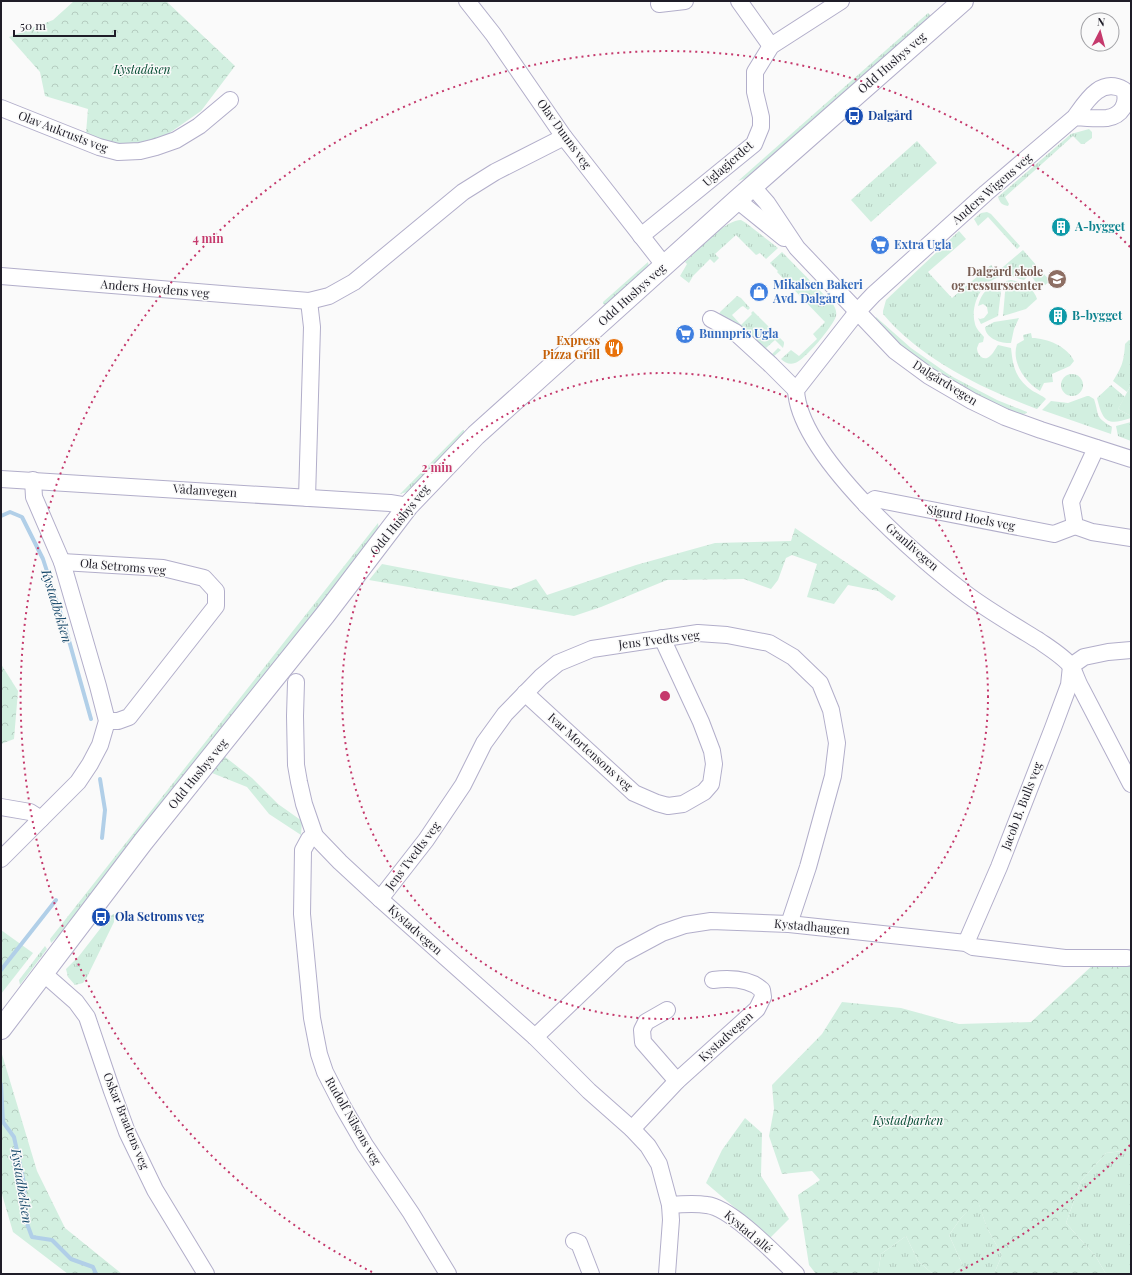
<svg xmlns="http://www.w3.org/2000/svg" width="1132" height="1275" font-family="'Playfair Display',serif">
	<style>
		.grass { fill: url(#grass-tufts) }
		.forest { fill: url(#forest-crowns) }
		.pitch { fill: #d2efe0 }
		.lines { fill: none; stroke-linecap: round; stroke-linejoin: round }
		.stream { stroke: #b1cfe8; stroke-width: 4 }
		.minor-casing { stroke: #b2aeca; stroke-width: 18 }
		.tertiary-casing { stroke: #b2aeca; stroke-width: 22 }
		.minor { stroke: #fff; stroke-width: 16 }
		.tertiary { stroke: #fff; stroke-width: 20 }
		.ring { fill: none; stroke: #c5396c; stroke-width: 2; stroke-dasharray: 2 4 }
		.labels { text-anchor: middle; stroke-width: 3; stroke-linejoin: round; paint-order: stroke }
		.street-label { font-size: 12px; fill: #1f1d28; stroke: #fafafa }
		.park-label { font-size: 12px; font-style: italic; fill: #034a31; stroke: #fafafa }
		.transit-label { font-size: 12px; font-weight: bold; fill: #164399; stroke: #fafafa; text-anchor: start }
		.culture-label { font-size: 12px; font-weight: bold; fill: #0d838f; stroke: #fafafa; text-anchor: start }
		.shop-label { font-size: 12px; font-weight: bold; fill: #366cbe; stroke: #fafafa; text-anchor: start }
		.education-label { font-size: 12px; font-weight: bold; fill: #785e54; stroke: #fafafa; text-anchor: end }
		.food-label { font-size: 12px; font-weight: bold; fill: #c56008; stroke: #fafafa; text-anchor: end }
		.water-label { font-size: 13px; font-style: italic; fill: #154769; stroke: #fafafa }
		.centre { fill: #c5396c; stroke: #fafafa; stroke-width: 2 }
		.ring-label { font-size: 12px; text-anchor: middle; font-weight: bold; fill: #c5396c; stroke: #fafafa; stroke-width: 3; stroke-linejoin: round; paint-order: stroke }
	</style>
	<defs>
		<pattern id="grass-tufts" width="24" height="20" patternUnits="userSpaceOnUse"><rect width="24" height="20" fill="#d2efe0"/><path d="M3 7l-1-3M5 7V3M7 7l1-3M15 17l-1-3M17 17v-4M19 17l1-3" fill="none" stroke="#b4ccc0"/></pattern>
		<pattern id="forest-crowns" width="20" height="18" patternUnits="userSpaceOnUse"><rect width="20" height="18" fill="#d2efe0"/><path d="M2 6a3 3 0 1 1 6 0M12 15a3 3 0 1 1 6 0" fill="none" stroke="#b4ccc0"/></pattern>
	</defs>
	<rect width="100%" height="100%" fill="#fafafa"/>
	<!-- grass -->
	<g class="grass">
		<polygon points="928,13 933,18 749,177 738,181"/>
		<path d="M1089 129 1092 132V138L1084 144H1081L1073 136 1005 197 1009 204 1008 206C1002 205 1000 203 998 197L1071 134Z"/>
		<polygon points="917,141 937,163 871,222 851,200"/>
		<polygon points="987,212 991,214 1020,246 1017,249 988,217 978,226 974,219 981,213"/>
		<path d="M741 220 746 223 778 248 766 259 760 253 756 255 736 235 715 254 719 258 714 263 710 259 693 276 689 283 680 276 687 264 685 262C697 251 724 220 741 220Z"/>
		<path d="M959 231 966 239 928 272 952 298 991 265 997 272 1023 250 1050 281 1045 285 1044 283 1039 287 1030 274 1024 280C1019 279 1014 276 1009 276 985 274 969 303 975 324 976 329 981 333 984 337L983 342 979 343 977 348C977 355 984 362 990 356 993 354 995 349 998 345L1011 348C1013 366 1015 377 1030 389 1035 393 1042 395 1046 399L1037 409C981 388 922 360 883 314V311L886 300Z"/>
		<path d="M782 252 833 304C835 308 837 311 836 316 834 325 804 361 795 363 790 365 785 363 781 359L791 350 799 356 817 339 813 334 825 322 777 272 778 271 770 263Z"/>
		<polygon points="648,262 649,267 606,305 603,304 603,302"/>
		<path d="M1011 280C1022 282 1034 288 1037 299L1026 309 1003 316 1006 281Z"/>
		<path d="M999 282 1002 283 998 316 981 324 978 318 980 319 984 318 988 313 987 307 983 304 978 306C981 293 988 287 999 282Z"/>
		<polygon points="737,296 741,298 750,308 748,310 743,306 741,307 732,315 741,325 752,314 751,313 753,311 784,342 784,344 783,348 775,340 766,348 772,354 778,348 781,350 773,357 719,315 720,312"/>
		<polygon points="876,317 911,348 951,376 997,400 1027,412 1027,413 1019,415 982,400 903,351 875,319"/>
		<path d="M1019 318 1014 329 1011 343C1001 344 985 338 985 327L994 322Z"/>
		<path d="M1031 333 1032 338C1047 338 1068 347 1074 361L1070 366 1052 374 1053 382 1044 383 1040 391C1025 382 1011 362 1017 344L1024 340 1023 335Z"/>
		<path d="M1129 340 1131 341V385L1127 392 1113 381C1122 367 1124 361 1125 344Z"/>
		<circle cx="1072" cy="385" r="11"/>
		<path d="M1111 385 1125 397 1118 409 1131 416V418C1107 426 1103 422 1097 398Z"/>
		<path d="M1087 396H1089L1094 399C1100 417 1094 416 1112 427L1111 434 1042 410 1051 401 1068 403Z"/>
		<polygon points="1131,422 1131,441 1118,436 1116,426"/>
		<polygon points="463,430 464,430 464,435 413,487 407,492 400,494"/>
		<polygon points="378,523 379,531 76,918 51,943 50,939"/>
		<polygon points="114,914 114,922 86,979 83,983 75,985 68,977 66,969 79,956 110,916"/>
		<polygon points="45,946 47,949 20,985 19,980"/>
		<polygon points="745,1118 762,1133 761,1176 789,1219 770,1238 706,1183 722,1150"/>
		<polygon points="1131,1150 1131,1274 1106,1274 1096,1257 1066,1223 1081,1181 1106,1153"/>
		<polygon points="978,1201 987,1228 1002,1255 994,1274 953,1274 963,1266 949,1235 961,1218"/>
		<polygon points="906,1236 918,1261 933,1274 878,1274 881,1254"/>
	</g>
	<!-- forest -->
	<g class="forest">
		<polygon points="74,1 166,1 235,66 201,111 155,143 119,146 86,133 88,109 45,96 40,72 9,37 53,20"/>
		<polygon points="795,528 896,596 892,601 878,591 848,585 834,604 807,597 817,564 792,555 786,558 778,580 771,589 744,579 667,580 601,607 574,616 369,580 382,564 511,589 536,579 547,595 636,565 715,543 791,541"/>
		<polygon points="1,664 18,691 14,739 1,744"/>
		<polygon points="224,756 252,778 278,804 302,821 301,835 269,814 247,787 212,773"/>
		<polygon points="1,930 33,953 1,994"/>
		<polygon points="1131,958 1131,1150 1106,1153 1081,1181 1066,1223 1096,1257 1106,1274 994,1274 1002,1255 987,1228 978,1202 961,1218 949,1235 963,1266 953,1274 933,1274 918,1261 906,1236 881,1254 878,1274 816,1274 809,1265 798,1195 820,1180 812,1171 782,1174 769,1136 774,1109 772,1085 822,1034 842,1002 901,1008 959,1024 1031,1022 1094,964 1117,967"/>
		<polygon points="1,1051 37,1171 65,1228 122,1274 68,1274 13,1232 1,1191"/>
	</g>
	<!-- pitch -->
	<polygon class="pitch" points="1131,385 1131,416 1118,409"/>
	<g class="lines">
		<!-- stream -->
		<g class="stream">
			<polyline points="1,516 10,512 22,517 43,559 66,630 91,719"/>
			<polyline points="100,779 105,810 102,838"/>
			<polyline points="1,970 56,900"/>
			<polyline points="1,1084 3,1122 14,1137 24,1183 26,1221 32,1237 52,1240 71,1259 93,1267 96,1274"/>
		</g>
		<defs>
			<g id="minor">
				<polyline points="467,1 493,34 564,137 664,265"/>
				<polyline points="739,1 771,46"/>
				<polyline points="659,4 685,1"/>
				<polyline points="1,108 99,147 118,152 140,151 156,147 176,140 199,126 230,100"/>
				<path d="M1075 117C1087 100 1101 77 1124 90 1129 104 1121 116 1107 118 1096 119 1085 118 1075 117L986 193 873 295 857 312 796 390C799 455 919 559 969 596 991 612 1015 626 1038 640 1048 647 1063 656 1071 666 1075 673 1077 681 1081 688 1098 720 1114 752 1131 784"/>
				<polyline points="752,186 767,203 797,248 895,351 929,376 972,401 1005,417 1041,430 1131,459"/>
				<polyline points="737,200 784,238"/>
				<polyline points="641,236 754,144 761,127 761,117 755,92 755,72 771,46 841,1"/>
				<polyline points="1,276 309,301 329,296 354,282 463,192 495,172 564,137"/>
				<polyline points="711,319 735,332 771,365 796,390"/>
				<polyline points="1096,448 1071,502 1075,526 1092,532 1131,538"/>
				<polyline points="1,479 390,503 408,506"/>
				<polyline points="307,498 312,327 309,301"/>
				<polyline points="866,505 875,499 1054,534 1075,526"/>
				<polyline points="62,562 163,568 204,578 216,591 216,606 129,717 118,721 107,721"/>
				<polyline points="1071,666 1084,657 1108,652 1131,650"/>
				<polyline points="296,682 295,716 296,765 299,782 304,804 315,836 340,862 380,899 535,1037 589,1091 632,1129 648,1146 659,1164 670,1205 671,1220 667,1274"/>
				<polyline points="525,693 634,793 657,803 668,806 683,804 704,792 711,784 714,764 712,751 701,722 662,638"/>
				<polyline points="1,807 30,812 41,819"/>
				<polyline points="315,836 309,839 303,850 302,914 312,1018 319,1054 325,1072 343,1107 365,1145 411,1213 448,1274"/>
				<polyline points="1,859 78,782 90,764 100,745 107,721 98,686 62,562 34,497 33,480"/>
				<polyline points="380,899 426,840 463,785 484,743 505,714 541,677 558,663 592,649 698,633 727,635 769,643 793,657 820,683 831,710 837,743 833,776 808,867 789,924"/>
				<polyline points="966,943 999,867 1053,728 1069,685 1071,666"/>
				<polyline points="43,973 76,1002 87,1017 112,1091 127,1132 155,1190 206,1274"/>
				<polyline points="667,1010 646,1022 642,1030 643,1042 677,1081"/>
				<polyline points="535,1037 621,955 662,933 685,925 711,921 789,924 966,943 973,947 1065,958 1127,958"/>
				<path d="M632 1129 677 1081 757 1009 763 997 762 990C749 978 730 978 713 980"/>
				<path d="M670 1205C682 1204 695 1203 707 1205 732 1208 777 1256 796 1274"/>
				<polyline points="574,1241 579,1243 591,1274"/>
			</g>
			<polyline id="tertiary" points="1,1029 143,842 325,615 408,506 476,435 737,200 963,1"/>
		</defs>
		<!-- minor casing -->
		<use href="#minor" class="minor-casing"/>
		<!-- tertiary casing -->
		<use href="#tertiary" class="tertiary-casing"/>
		<!-- minor -->
		<use href="#minor" class="minor"/>
		<!-- tertiary -->
		<use href="#tertiary" class="tertiary"/>
	</g>
	<!-- distance rings -->
	<g class="ring">
		<circle cx="665" cy="696" r="323"/>
		<path d="M1130 1145A646 646 0 0 1 958 1272M372 1272A646 646 0 1 1 1130 247"/>
	</g>
	<!-- icons -->
	<defs>
		<symbol id="bus-disc" viewBox="-11 -11 22 22"><circle r="9.5" fill="#1a4fb4" stroke="#fafafa"/><path d="M-5-6H5V4H4V6H2V4H-2V6H-4V4H-5ZM-3.5-4V0h7V-4ZM-3.5 1.2v1.5H-2V1.2ZM2 1.2v1.5H3.5V1.2Z" fill="#fff"/></symbol>
		<symbol id="building-disc" viewBox="-11 -11 22 22"><circle r="9.5" fill="#0f9aa8" stroke="#fafafa"/><path d="M-4-6H4V6H1V3H-1V6H-4ZM-2.5-4.3h1.7v1.8h-1.7ZM.8-4.3h1.7v1.8H.8ZM-2.5-1h1.7V.8h-1.7ZM.8-1h1.7V.8H.8Z" fill="#fff"/></symbol>
		<symbol id="supermarket-disc" viewBox="-11 -11 22 22"><circle r="9.5" fill="#3f7fe0" stroke="#fafafa"/><path d="M-6-5.5h2.5l.6 2H6L4.5 2H-2.5L-4.4-4H-6ZM-1.5 3.2a1.3 1.3 0 1 0 .1 0ZM3 3.2a1.3 1.3 0 1 0 .1 0Z" fill="#fff"/></symbol>
		<symbol id="school-disc" viewBox="-11 -11 22 22"><circle r="9.5" fill="#8d6e63" stroke="#fafafa"/><path d="M0-5L7-2L0 1L-7-2ZM-4 1L0 2.5L4 1V4Q0 6-4 4Z" fill="#fff"/></symbol>
		<symbol id="shop-disc" viewBox="-11 -11 22 22"><circle r="9.5" fill="#3f7fe0" stroke="#fafafa"/><path d="M-5-2.5h2.3a2.7 3.5 0 0 1 5.4 0H5L5.5 6h-11ZM-1.5-2.5h3a1.5 2.3 0 0 0-3 0Z" fill="#fff"/></symbol>
		<symbol id="restaurant-disc" viewBox="-11 -11 22 22"><circle r="9.5" fill="#e8710a" stroke="#fafafa"/><path d="M-5-6h1v4h1v-4h1v4h1v-4h1v5L-1.5 .5V6h-2V.5L-5-1ZM5-6V6H3V1.5H1.5Q1.5-4 5-6Z" fill="#fff"/></symbol>
	</defs>
	<g fill-rule="evenodd">
		<use href="#bus-disc" x="843" y="105" width="22" height="22"/>
		<use href="#building-disc" x="1050" y="216" width="22" height="22"/>
		<use href="#supermarket-disc" x="869" y="234" width="22" height="22"/>
		<use href="#school-disc" x="1046" y="268" width="22" height="22"/>
		<use href="#shop-disc" x="748" y="281" width="22" height="22"/>
		<use href="#building-disc" x="1047" y="305" width="22" height="22"/>
		<use href="#supermarket-disc" x="674" y="323" width="22" height="22"/>
		<use href="#restaurant-disc" x="603" y="337" width="22" height="22"/>
		<use href="#bus-disc" x="90" y="906" width="22" height="22"/>
	</g>
	<g class="labels">
		<!-- street labels -->
		<g class="street-label">
			<text transform="translate(892 63) rotate(-41)" y="4">Odd Husbys veg</text>
			<text transform="translate(63 132) rotate(21)" y="4">Olav Aukrusts veg</text>
			<text transform="translate(564 134) rotate(54)" y="4">Olav Duuns veg</text>
			<text transform="translate(728 164) rotate(-41)" y="4">Uglagjerdet</text>
			<text transform="translate(992 189) rotate(-41)" y="4">Anders Wigens veg</text>
			<text transform="translate(155 289) rotate(5)" y="4">Anders Hovdens veg</text>
			<text transform="translate(632 295) rotate(-42)" y="4">Odd Husbys veg</text>
			<text transform="translate(945 383) rotate(32)" y="4">Dalgårdvegen</text>
			<text transform="translate(205 491) rotate(4)" y="4">Vådanvegen</text>
			<text transform="translate(971 518) rotate(11)" y="4">Sigurd Hoels veg</text>
			<text transform="translate(400 520) rotate(-51)" y="4">Odd Husbys veg</text>
			<text transform="translate(912 547) rotate(41)" y="4">Granlivegen</text>
			<text transform="translate(123 567) rotate(5)" y="4">Ola Setroms veg</text>
			<text transform="translate(659 640) rotate(-7)" y="4">Jens Tvedts veg</text>
			<text transform="translate(590 752) rotate(42)" y="4">Ivar Mortensons veg</text>
			<text transform="translate(198 774) rotate(-51)" y="4">Odd Husbys veg</text>
			<text transform="translate(1022 806) rotate(-69)" y="4">Jacob B. Bulls veg</text>
			<text transform="translate(413 856) rotate(-53)" y="4">Jens Tvedts veg</text>
			<text transform="translate(812 927) rotate(5)" y="4">Kystadhaugen</text>
			<text transform="translate(415 930) rotate(42)" y="4">Kystadvegen</text>
			<text transform="translate(726 1037) rotate(-42)" y="4">Kystadvegen</text>
			<text transform="translate(126 1121) rotate(68)" y="4">Oskar Braatens veg</text>
			<text transform="translate(353 1121) rotate(60)" y="4">Rudolf Nilsens veg</text>
			<text transform="translate(748 1232) rotate(40)" y="4">Kystad allé</text>
		</g>
		<!-- park labels -->
		<g class="park-label">
			<text x="142" y="74">Kystadåsen</text>
			<text x="908" y="1125">Kystadparken</text>
		</g>
		<!-- transit labels -->
		<g class="transit-label">
			<text x="868" y="120">Dalgård</text>
			<text x="115" y="921">Ola Setroms veg</text>
		</g>
		<!-- culture labels -->
		<g class="culture-label">
			<text x="1075" y="231">A-bygget</text>
			<text x="1072" y="320">B-bygget</text>
		</g>
		<!-- shop labels -->
		<g class="shop-label">
			<text x="894" y="249">Extra Ugla</text>
			<text x="773" y="289">Mikalsen Bakeri<tspan x="773" dy="14">Avd. Dalgård</tspan></text>
			<text x="699" y="338">Bunnpris Ugla</text>
		</g>
		<!-- education labels -->
		<g class="education-label">
			<text x="1043" y="276">Dalgård skole<tspan x="1043" dy="14">og ressurssenter</tspan></text>
		</g>
		<!-- food labels -->
		<g class="food-label">
			<text x="600" y="345">Express<tspan x="600" dy="14">Pizza Grill</tspan></text>
		</g>
		<!-- water labels -->
		<g class="water-label">
			<text transform="translate(57 606) rotate(73)" y="5">Kystadbekken</text>
			<text transform="translate(22 1186) rotate(81)" y="5">Kystadbekken</text>
		</g>
	</g>
	<circle cx="665" cy="696" r="6" class="centre"/>
	<g class="ring-label">
		<text x="208" y="243">4 min</text>
		<text x="437" y="472">2 min</text>
	</g>
	<!-- border -->
	<rect width="1132" height="1275" fill="none" stroke="#1f1d28" stroke-width="4"/>
	<!-- north arrow -->
	<g transform="translate(1100 32) rotate(6)"><circle r="19" fill="#fafafa" stroke="#a2a2a6"/>
	<path d="M0-3L7 15L0 10L-7 15Z" fill="#c5396c"/>
	<text y="-6" font-size="11" font-weight="bold" text-anchor="middle" fill="#1f1d28">N</text>
	</g>
	<!-- scale -->
	<path d="M14 30v6h101v-6" fill="none" stroke="#1f1d28" stroke-width="2"/>
	<text x="20" y="30" font-size="12" fill="#1f1d28" stroke="#fafafa" stroke-width="3" paint-order="stroke">50 m</text>
</svg>
